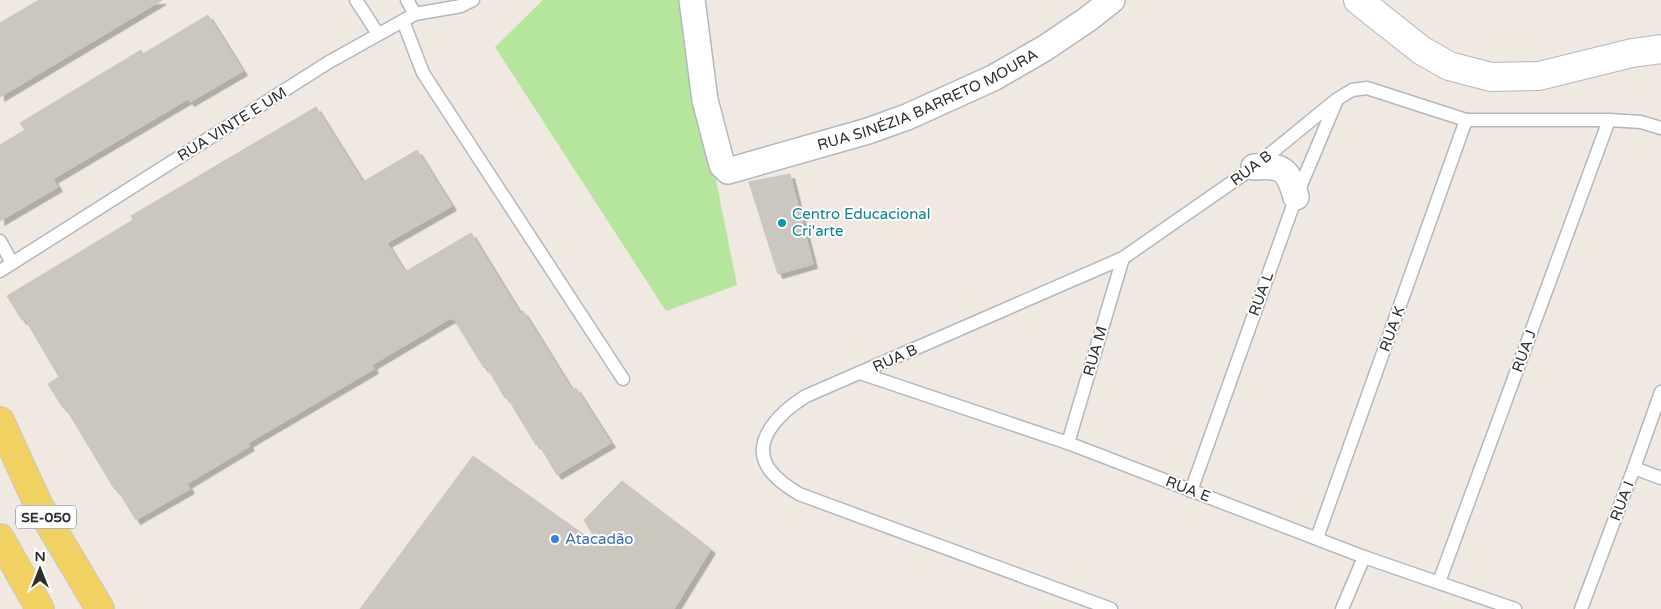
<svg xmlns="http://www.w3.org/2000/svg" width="1661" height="609" font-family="'Varela Round',sans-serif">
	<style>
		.green { fill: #b6e59e }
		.building { fill: #cbc7bf; stroke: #cbc5ba; filter: url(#shadow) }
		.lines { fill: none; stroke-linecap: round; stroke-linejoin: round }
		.lane-casing { stroke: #b4b7c1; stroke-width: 15 }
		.street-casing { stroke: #b4b7c1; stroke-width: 28 }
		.secondary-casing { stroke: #b4b7c1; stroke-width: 30 }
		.primary-casing { stroke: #c9c9c9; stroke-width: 30 }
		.lane { stroke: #fff; stroke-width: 12 }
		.street { stroke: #fff; stroke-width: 25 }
		.secondary { stroke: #fff; stroke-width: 28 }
		.primary { stroke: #f2d163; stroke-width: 28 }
		.culture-dot { fill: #0f9aa8; stroke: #fff; stroke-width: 2 }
		.shop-dot { fill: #3f7fe0; stroke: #fff; stroke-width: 2 }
		.labels { text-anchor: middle; stroke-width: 4; stroke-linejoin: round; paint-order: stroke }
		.shield { fill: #fff; stroke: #6d6d6d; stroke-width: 1 }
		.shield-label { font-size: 14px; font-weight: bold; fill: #2e2e2e }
		.street-label { font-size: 15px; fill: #2e2e2e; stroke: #fff }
		.culture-label { font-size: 15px; fill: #0d838f; stroke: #fff; text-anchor: start }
		.shop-label { font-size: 15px; fill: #366cbe; stroke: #fff; text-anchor: start }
	</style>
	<defs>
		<filter id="shadow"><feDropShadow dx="4.5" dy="4.5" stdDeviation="0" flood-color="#0004"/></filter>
	</defs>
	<rect width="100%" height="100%" fill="#efe9e1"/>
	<!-- green -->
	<polygon class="green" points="543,0 680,0 737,285 666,311 495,47"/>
	<!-- building -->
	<g class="building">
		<polygon points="39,0 162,0 0,97 0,23"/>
		<polygon points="208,15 243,71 190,102 188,99 53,179 58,187 0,221 0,145 25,130 20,123 141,50 143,54"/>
		<polygon points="316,107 363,182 417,150 452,206 387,243 405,272 471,233 520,313 523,311 572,390 576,388 611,443 557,475 538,443 536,445 507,397 505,398 486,366 484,368 454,319 452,320 451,318 372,365 374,369 248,443 250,446 187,484 190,489 136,520 117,489 115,490 65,407 63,408 48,384 59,377 25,319 22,320 7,296 133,220 131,216"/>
		<polygon points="790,174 813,264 778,274 749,182"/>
		<polygon points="473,456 600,546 584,520 622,481 711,549 674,609 360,609"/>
	</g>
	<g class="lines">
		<defs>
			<g id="lane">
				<polyline points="356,0 378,34"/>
				<polyline points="407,0 415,14"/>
				<polyline points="403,21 423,73 623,379"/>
				<polyline points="0,241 12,263"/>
				<polyline points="0,271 329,62 415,14 461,6 473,0"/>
				<polyline points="860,373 1068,443 1364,557 1515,609"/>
				<polyline points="1068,443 1123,258"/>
				<polyline points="1634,468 1661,478"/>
				<polyline points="1191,491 1296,197 1336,102"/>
				<polyline points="1317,538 1466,120"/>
				<polyline points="1439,582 1609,120"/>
				<path d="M1111 609 799 494C788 487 777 480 769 469 749 440 783 410 806 396L1123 258 1254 167 1336 100 1352 90 1367 88 1466 120H1609L1641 122 1661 128"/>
				<polyline points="1342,609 1364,557"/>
				<polyline points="1581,609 1634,468 1661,392"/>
			</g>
			<g id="street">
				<path id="s1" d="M692 0 705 100 722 165 728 171 868 131 907 117 993 78 1045 48 1088 19 1112 0"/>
				<path d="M1254 167C1283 165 1288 169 1296 197"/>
			</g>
			<polyline id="secondary" points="1358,0 1421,50 1449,66 1491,77 1539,76 1632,53 1661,49"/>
			<g id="primary">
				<polyline points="0,421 39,506 100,609"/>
				<polyline points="0,538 40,609"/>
			</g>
		</defs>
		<!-- lane casing -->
		<use href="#lane" class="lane-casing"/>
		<!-- street casing -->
		<use href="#street" class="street-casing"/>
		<!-- secondary casing -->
		<use href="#secondary" class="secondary-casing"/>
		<!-- primary casing -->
		<use href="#primary" class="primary-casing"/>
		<!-- lane -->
		<use href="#lane" class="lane"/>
		<!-- street -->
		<use href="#street" class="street"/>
		<!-- secondary -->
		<use href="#secondary" class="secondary"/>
		<!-- primary -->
		<use href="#primary" class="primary"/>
	</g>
	<!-- markers -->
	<circle class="culture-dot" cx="782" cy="223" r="5"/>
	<circle class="shop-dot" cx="555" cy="539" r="5"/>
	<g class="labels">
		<!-- shield labels -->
		<rect class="shield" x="16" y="505.5" width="60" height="23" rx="4"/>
		<g class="shield-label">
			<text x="46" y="522">SE-050</text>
		</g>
		<!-- street labels -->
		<g class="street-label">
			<text dy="5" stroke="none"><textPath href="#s1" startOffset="389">RUA SINÉZIA BARRETO MOURA</textPath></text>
			<text transform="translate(232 124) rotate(-32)" y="5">RUA VINTE E UM</text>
			<text transform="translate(1251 168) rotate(-37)" y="5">RUA B</text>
			<text transform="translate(1261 294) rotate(-70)" y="5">RUA L</text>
			<text transform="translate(1392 329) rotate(-70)" y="5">RUA K</text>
			<text transform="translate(1095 351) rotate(-74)" y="5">RUA M</text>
			<text transform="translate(1524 351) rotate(-70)" y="5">RUA J</text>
			<text transform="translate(895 358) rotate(-24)" y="5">RUA B</text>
			<text transform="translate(1188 489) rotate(21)" y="5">RUA E</text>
			<text transform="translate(1622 501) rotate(-69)" y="5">RUA I</text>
		</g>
		<!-- culture labels -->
		<g class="culture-label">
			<text x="792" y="219">Centro Educacional<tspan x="792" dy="17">Cri'arte</tspan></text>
		</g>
		<!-- shop labels -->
		<g class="shop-label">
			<text x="565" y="544">Atacadão</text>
		</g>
	</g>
	<!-- north arrow -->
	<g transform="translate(40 569)" stroke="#ffffff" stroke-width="4" paint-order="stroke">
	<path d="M0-4L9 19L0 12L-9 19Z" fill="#2e2e2e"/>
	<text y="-8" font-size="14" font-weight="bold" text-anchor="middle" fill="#2e2e2e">N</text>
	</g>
</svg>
